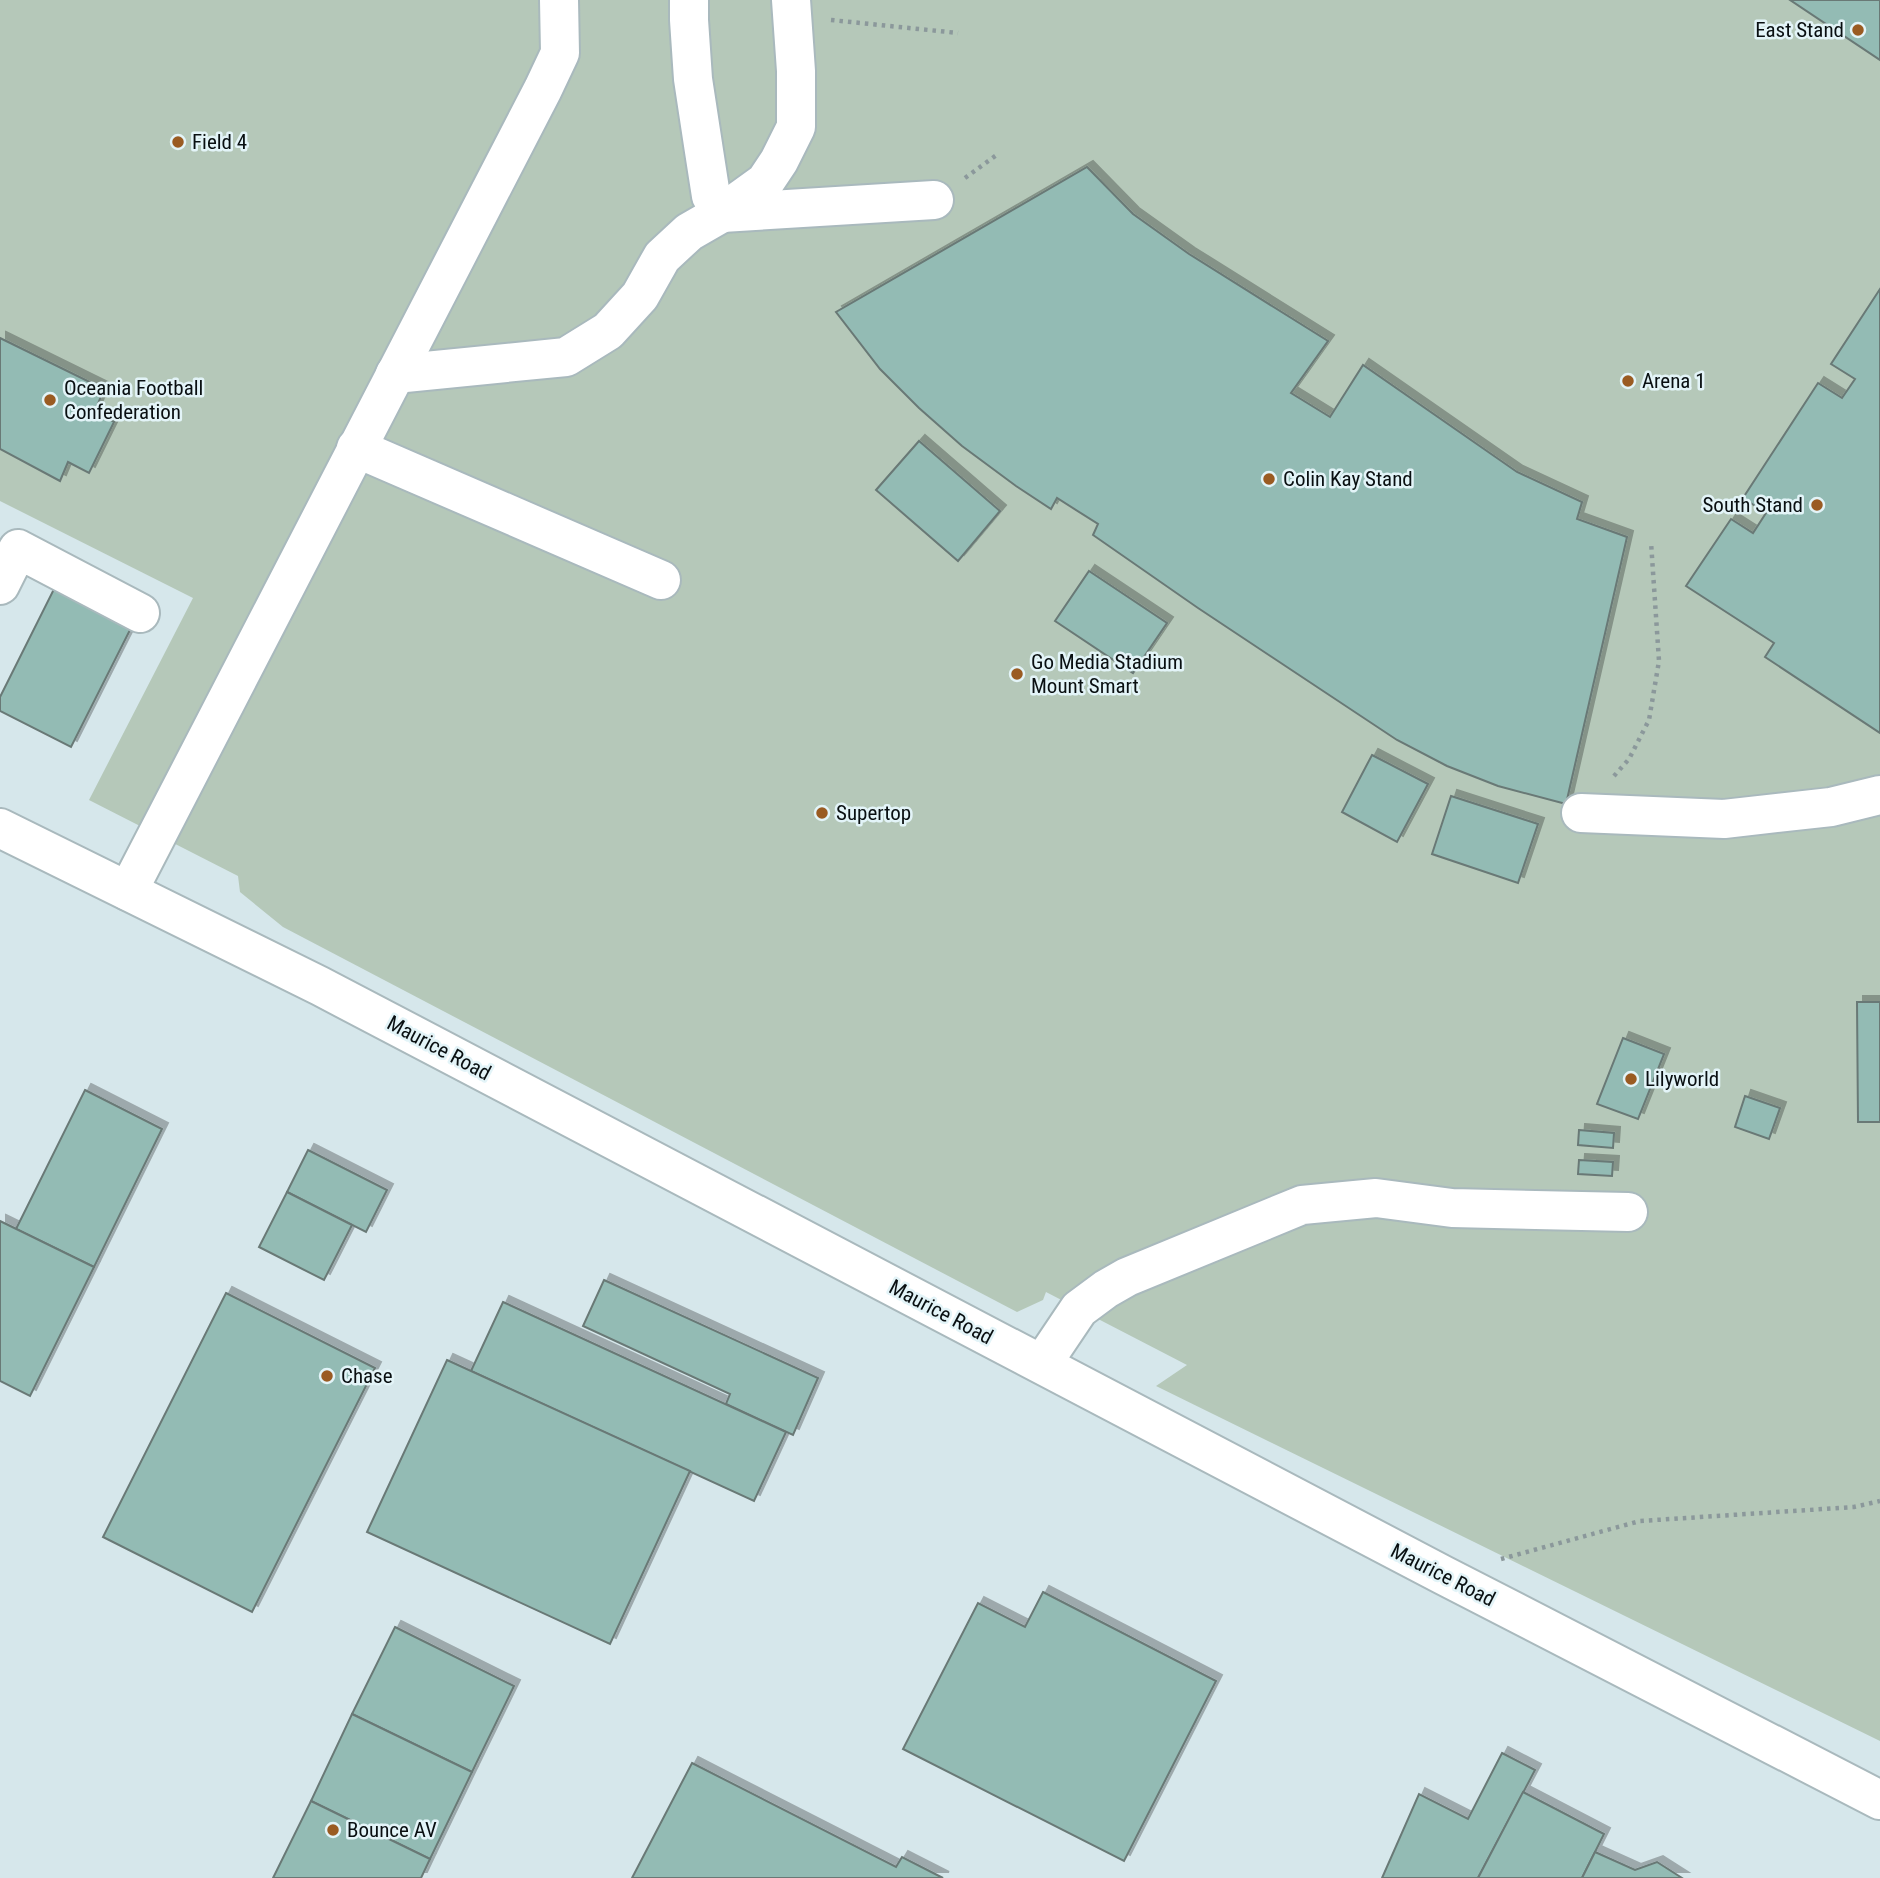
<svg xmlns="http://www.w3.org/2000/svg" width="1880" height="1878" font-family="'Roboto Condensed',sans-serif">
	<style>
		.green { fill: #b5c8b9 }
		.building { fill: #93bbb4; stroke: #697976; stroke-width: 2; filter: url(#shadow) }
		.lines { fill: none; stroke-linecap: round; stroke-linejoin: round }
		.minor-casing { stroke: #a9b9bd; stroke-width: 42 }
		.path { stroke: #8b989b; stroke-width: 4.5; stroke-dasharray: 3.5 5; stroke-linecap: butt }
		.minor { stroke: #fff; stroke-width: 38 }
		.poi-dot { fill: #9a5b22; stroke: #e3f4f8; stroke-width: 2.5 }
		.labels { text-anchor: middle; stroke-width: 5; stroke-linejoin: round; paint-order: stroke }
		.poi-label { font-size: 21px; fill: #090f11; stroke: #e3f4f8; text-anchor: start }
		.street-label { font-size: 21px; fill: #090f11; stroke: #e3f4f8 }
	</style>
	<defs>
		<filter id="shadow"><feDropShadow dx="6" dy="-6" stdDeviation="0" flood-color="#0004"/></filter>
	</defs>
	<rect width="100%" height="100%" fill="#d6e7eb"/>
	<!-- green -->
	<polygon class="green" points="0,0 1880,0 1880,1741 1156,1386 1187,1365 1046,1292 1043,1300 1017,1312 283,927 240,892 238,876 89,800 193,598 0,501"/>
	<!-- building -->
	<g class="building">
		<polygon points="1790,0 1880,0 1880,60"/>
		<polygon points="1087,167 1133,214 1189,254 1328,341 1291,393 1330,417 1363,365 1517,472 1582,502 1577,519 1627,537 1566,804 1498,786 1447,766 1397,740 1198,608 1093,535 1098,524 1057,498 1051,509 1016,486 962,446 919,408 880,369 836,312"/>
		<polygon points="1880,289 1880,733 1765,657 1774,643 1686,586 1731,519 1753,533 1766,513 1743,498 1818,383 1842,398 1855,379 1831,364"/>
		<polygon points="0,338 104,389 95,411 114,422 89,473 68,462 60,481 0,449"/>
		<polygon points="919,441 1000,511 958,561 876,490"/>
		<polygon points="1089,571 1167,623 1133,673 1055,621"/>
		<polygon points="57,583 134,622 71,747 0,711 0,697"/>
		<polygon points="1372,755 1428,784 1397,842 1342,812"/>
		<polygon points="1451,796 1538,824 1518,883 1432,854"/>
		<polygon points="1857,1002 1880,1002 1880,1122 1858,1122"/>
		<polygon points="1623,1038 1664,1054 1638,1119 1597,1104"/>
		<polygon points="85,1090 162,1129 94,1267 16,1229"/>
		<polygon points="1745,1096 1780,1108 1769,1139 1735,1127"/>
		<polygon points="1579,1130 1614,1133 1613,1148 1578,1145"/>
		<polygon points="308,1150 387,1190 366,1232 287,1192"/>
		<polygon points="1579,1160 1613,1162 1612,1176 1578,1174"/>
		<polygon points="287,1192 352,1225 324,1280 259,1247"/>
		<polygon points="0,1221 94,1267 30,1396 0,1381"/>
		<polygon points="604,1280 818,1378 793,1435 726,1404 730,1394 583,1326"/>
		<polygon points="226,1293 375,1368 252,1612 103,1537"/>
		<polygon points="503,1302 786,1432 754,1501 471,1371"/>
		<polygon points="447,1360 690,1471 610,1644 367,1532"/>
		<polygon points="1043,1592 1216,1681 1124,1861 903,1749 978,1603 1025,1627"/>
		<polygon points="395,1627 514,1686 472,1772 352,1714"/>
		<polygon points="352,1714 472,1772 430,1859 311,1801"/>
		<polygon points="1502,1753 1535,1770 1478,1878 1382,1878 1419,1794 1468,1819"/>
		<polygon points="692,1763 896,1867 902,1857 943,1878 632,1878"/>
		<polygon points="1523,1792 1604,1834 1582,1878 1478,1878"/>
		<polygon points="311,1801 430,1859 421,1878 273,1878"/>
		<polygon points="1595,1852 1635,1870 1657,1862 1682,1878 1582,1878"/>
	</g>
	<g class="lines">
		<defs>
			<g id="minor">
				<polyline points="722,213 765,182 779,161 796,127 796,71 791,0"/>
				<polyline points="722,213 934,200"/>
				<polyline points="395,374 566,357 608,331 640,296 662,257 689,232 722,213 711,196 704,151 693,79 689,20 689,0"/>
				<polyline points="356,448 661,580"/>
				<polyline points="0,585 18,549 140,613"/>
				<polyline points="1581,813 1724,819 1831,807 1880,795"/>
				<polyline points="0,828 320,986 1443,1575 1880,1800"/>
				<polyline points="128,891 543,89 560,53 559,0"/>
				<polyline points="1042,1364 1079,1309 1106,1289 1127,1277 1302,1205 1376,1198 1452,1208 1628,1212"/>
			</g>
		</defs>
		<!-- minor casing -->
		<use href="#minor" class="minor-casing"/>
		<!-- path -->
		<g class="path">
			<polyline points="831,20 958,33"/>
			<polyline points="965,178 998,154"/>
			<polyline points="1614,776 1629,759 1649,720 1659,661 1651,542"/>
			<polyline points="1501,1559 1640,1521 1854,1507 1880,1501"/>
		</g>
		<!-- minor -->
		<use href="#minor" class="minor"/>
	</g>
	<!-- markers -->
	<g class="poi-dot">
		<circle cx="1858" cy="30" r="7"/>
		<circle cx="178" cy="142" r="7"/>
		<circle cx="1628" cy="381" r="7"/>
		<circle cx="50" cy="400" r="7"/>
		<circle cx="1269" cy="479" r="7"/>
		<circle cx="1817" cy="505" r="7"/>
		<circle cx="1017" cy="674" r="7"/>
		<circle cx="822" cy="813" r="7"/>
		<circle cx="1631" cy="1079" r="7"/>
		<circle cx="327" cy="1376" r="7"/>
		<circle cx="333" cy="1830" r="7"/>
	</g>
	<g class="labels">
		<!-- poi labels -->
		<g class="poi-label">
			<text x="1844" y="37" text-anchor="end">East Stand</text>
			<text x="192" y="149">Field 4</text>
			<text x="1642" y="388">Arena 1</text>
			<text x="64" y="395">Oceania Football<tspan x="64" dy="24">Confederation</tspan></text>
			<text x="1283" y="486">Colin Kay Stand</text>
			<text x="1803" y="512" text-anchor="end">South Stand</text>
			<text x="1031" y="669">Go Media Stadium<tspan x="1031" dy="24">Mount Smart</tspan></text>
			<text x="836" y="820">Supertop</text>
			<text x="1645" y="1086">Lilyworld</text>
			<text x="341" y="1383">Chase</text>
			<text x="347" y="1837">Bounce AV</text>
		</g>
		<!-- street labels -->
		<g class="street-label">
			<text transform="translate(439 1048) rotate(28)" y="7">Maurice Road</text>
			<text transform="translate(941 1312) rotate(28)" y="7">Maurice Road</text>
			<text transform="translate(1443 1575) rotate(27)" y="7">Maurice Road</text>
		</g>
	</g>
</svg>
